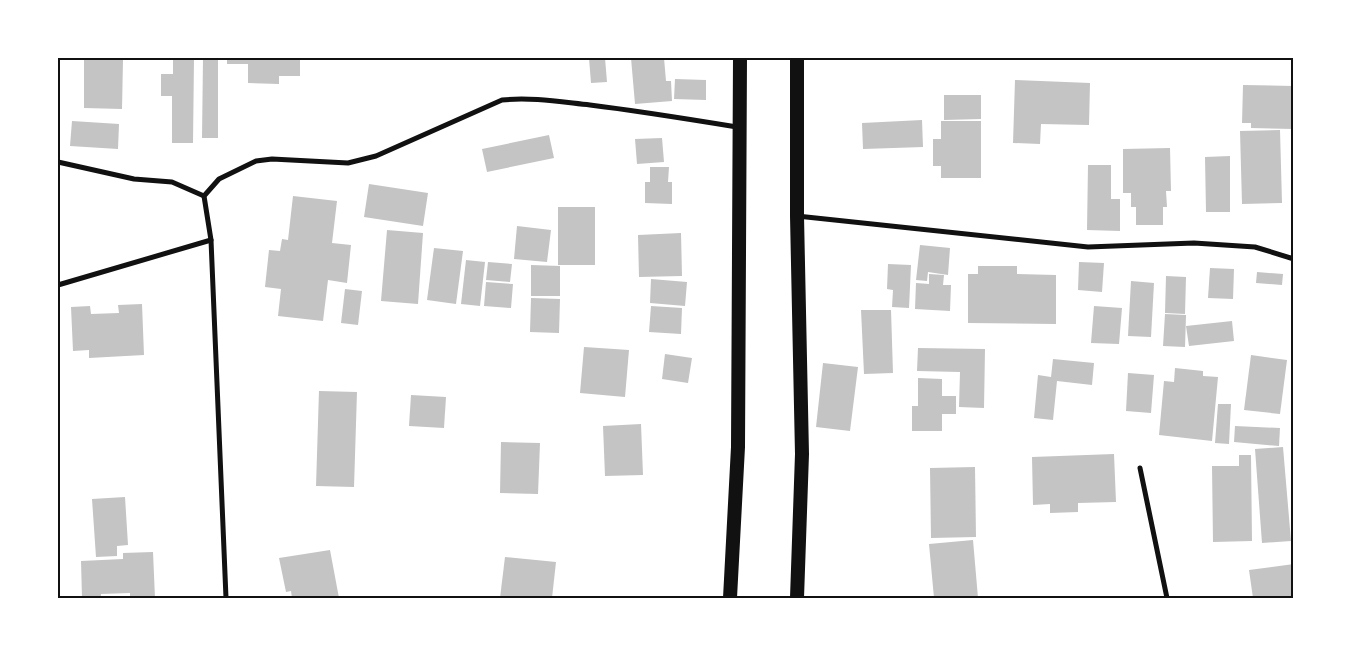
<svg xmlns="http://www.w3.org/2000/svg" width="1351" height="656" font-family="Lato,sans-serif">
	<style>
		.building { fill: #c4c4c4 }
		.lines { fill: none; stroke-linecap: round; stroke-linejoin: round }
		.minor { stroke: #111; stroke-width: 5 }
		.trunk { stroke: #111; stroke-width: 14 }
		.neatline { fill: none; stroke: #111; stroke-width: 2 }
	</style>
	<rect width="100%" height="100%" fill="#fff"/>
	<!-- building -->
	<g class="building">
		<polygon points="173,58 194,58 193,143 172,143 172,96 161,96 161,74 173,74"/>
		<polygon points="203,58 218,58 218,138 202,138"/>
		<polygon points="227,58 300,58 300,76 279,76 279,84 248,83 248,64 227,64"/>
		<polygon points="589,58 605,58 607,82 591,83"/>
		<polygon points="631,58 664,58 666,81 671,81 672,101 635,104"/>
		<polygon points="84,59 123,60 122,109 84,108"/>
		<polygon points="675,79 706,80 706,100 674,99"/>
		<polygon points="1015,80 1090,83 1089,125 1041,124 1040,144 1013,143"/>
		<polygon points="1243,85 1294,86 1294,129 1251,128 1251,123 1242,123"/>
		<polygon points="944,95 981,95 981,119 944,120"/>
		<polygon points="922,120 923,147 863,149 862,123"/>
		<polygon points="72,121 119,124 118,149 70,146"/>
		<polygon points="941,121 981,121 981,178 941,178 941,166 933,166 933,139 941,139"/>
		<polygon points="1280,130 1282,203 1242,204 1240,131"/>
		<polygon points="549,135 554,158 487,172 482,149"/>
		<polygon points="662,138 664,162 637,164 635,139"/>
		<polygon points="1170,148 1171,191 1166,191 1167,207 1163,207 1163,225 1136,225 1136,207 1131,207 1131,193 1123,193 1123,149"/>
		<polygon points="1230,156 1230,212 1206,212 1205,157"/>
		<polygon points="1088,165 1111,165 1111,199 1120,199 1120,231 1087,230"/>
		<polygon points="650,167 669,167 668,182 672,182 672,204 645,203 645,182 650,182"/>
		<polygon points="369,184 428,193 423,226 364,217"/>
		<polygon points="293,196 337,201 332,243 351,245 347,283 328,280 323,321 278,316 281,289 265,287 269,250 280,251 282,239 288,240"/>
		<rect x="558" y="207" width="37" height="58"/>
		<polygon points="517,226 551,230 547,262 514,259"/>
		<polygon points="387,230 423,233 418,304 381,301"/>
		<polygon points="681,233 682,276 639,277 638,235"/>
		<polygon points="920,245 950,248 948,275 928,272 927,281 916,280"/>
		<polygon points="434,248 463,251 456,304 427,300"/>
		<polygon points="466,260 485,262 480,306 461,304"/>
		<polygon points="488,262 512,264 510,282 486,280"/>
		<polygon points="1079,262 1104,263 1102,292 1078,290"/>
		<polygon points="888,264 911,265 909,308 892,307 893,290 887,289"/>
		<polygon points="531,265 560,266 560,296 531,296"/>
		<polygon points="978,266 1017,266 1017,274 1056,275 1056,324 968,323 968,274 978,274"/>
		<polygon points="1210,268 1234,269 1233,299 1208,298"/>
		<polygon points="1257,272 1283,274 1282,285 1256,283"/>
		<polygon points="929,274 944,275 943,285 951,285 950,311 915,309 916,283 929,284"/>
		<polygon points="1166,276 1186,277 1185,314 1165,313"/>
		<polygon points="651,279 687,282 685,306 650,303"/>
		<polygon points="1131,281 1154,283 1151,337 1128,336"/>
		<polygon points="486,282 513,284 511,308 484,306"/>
		<polygon points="345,289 362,291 358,325 341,323"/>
		<polygon points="531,298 560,299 559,333 530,332"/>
		<polygon points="142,304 144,355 89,358 89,350 73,351 71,307 90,306 91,314 119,313 118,305"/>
		<polygon points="651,306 682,308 681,334 649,332"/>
		<polygon points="1094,306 1122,308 1119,344 1091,343"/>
		<polygon points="861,310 891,310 893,373 864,374"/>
		<polygon points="1165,314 1186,315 1185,347 1163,346"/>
		<polygon points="1232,321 1234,341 1189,346 1186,326"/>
		<polygon points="584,347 629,350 625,397 580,393"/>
		<polygon points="918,348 985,349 984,408 959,407 960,372 917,371"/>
		<polygon points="665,354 692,358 688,383 662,379"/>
		<polygon points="1251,355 1287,360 1280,414 1244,410"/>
		<polygon points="1053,359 1094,363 1092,385 1057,381 1053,420 1034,418 1038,375 1051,377"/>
		<polygon points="823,363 858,367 850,431 816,427"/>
		<polygon points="1175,368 1203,371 1203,376 1218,377 1212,441 1159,435 1164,381 1174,382"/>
		<polygon points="1128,373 1154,375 1151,413 1126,411"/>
		<polygon points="918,378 942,379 942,396 956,396 956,414 942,414 942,431 912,431 912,406 918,406"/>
		<polygon points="319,391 357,392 354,487 316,486"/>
		<polygon points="411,395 446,397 444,428 409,426"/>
		<polygon points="1218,404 1231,404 1229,444 1215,443"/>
		<polygon points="641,424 643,475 605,476 603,426"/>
		<polygon points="1235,426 1280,428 1279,446 1234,442"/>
		<polygon points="501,442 540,443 538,494 500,493"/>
		<polygon points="1283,447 1291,541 1262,543 1255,449"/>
		<polygon points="1114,454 1116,502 1078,503 1078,512 1050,513 1050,504 1033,505 1032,457"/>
		<polygon points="1239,455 1251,455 1252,541 1213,542 1212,466 1239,466"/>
		<polygon points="975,467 976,537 931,538 930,468"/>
		<polygon points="125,497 128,545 117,546 117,556 96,557 92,499"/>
		<polygon points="973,540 978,598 934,598 929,544"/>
		<polygon points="330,550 339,598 292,598 291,591 286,592 279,558"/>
		<polygon points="153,552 155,598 130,598 130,593 101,594 101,598 82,598 81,561 123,559 123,553"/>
		<polygon points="505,557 556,562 552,598 500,598"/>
		<polygon points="1294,564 1294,598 1253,598 1249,570"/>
	</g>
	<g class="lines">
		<!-- minor -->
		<g class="minor">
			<polyline points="58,162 134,179 172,182 204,196"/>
			<polyline points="797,216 1088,247 1194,243 1255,247 1294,259"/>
			<polyline points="58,285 211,240"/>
			<polyline points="1140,468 1167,598"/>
			<path d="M226 598 211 240 204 196 219 179 256 161 272 159 348 163 376 156 502 100C532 97 561 102 590 105 639 111 688 119 737 127"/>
		</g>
		<!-- trunk -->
		<g class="trunk">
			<polyline points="797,58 797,216 802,454 797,598"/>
			<polyline points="730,598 738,447 740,58"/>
		</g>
	</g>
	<!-- border -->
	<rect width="1351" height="656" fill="none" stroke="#ffffff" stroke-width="118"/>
	<rect x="59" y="59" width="1233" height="538" class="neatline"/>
</svg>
